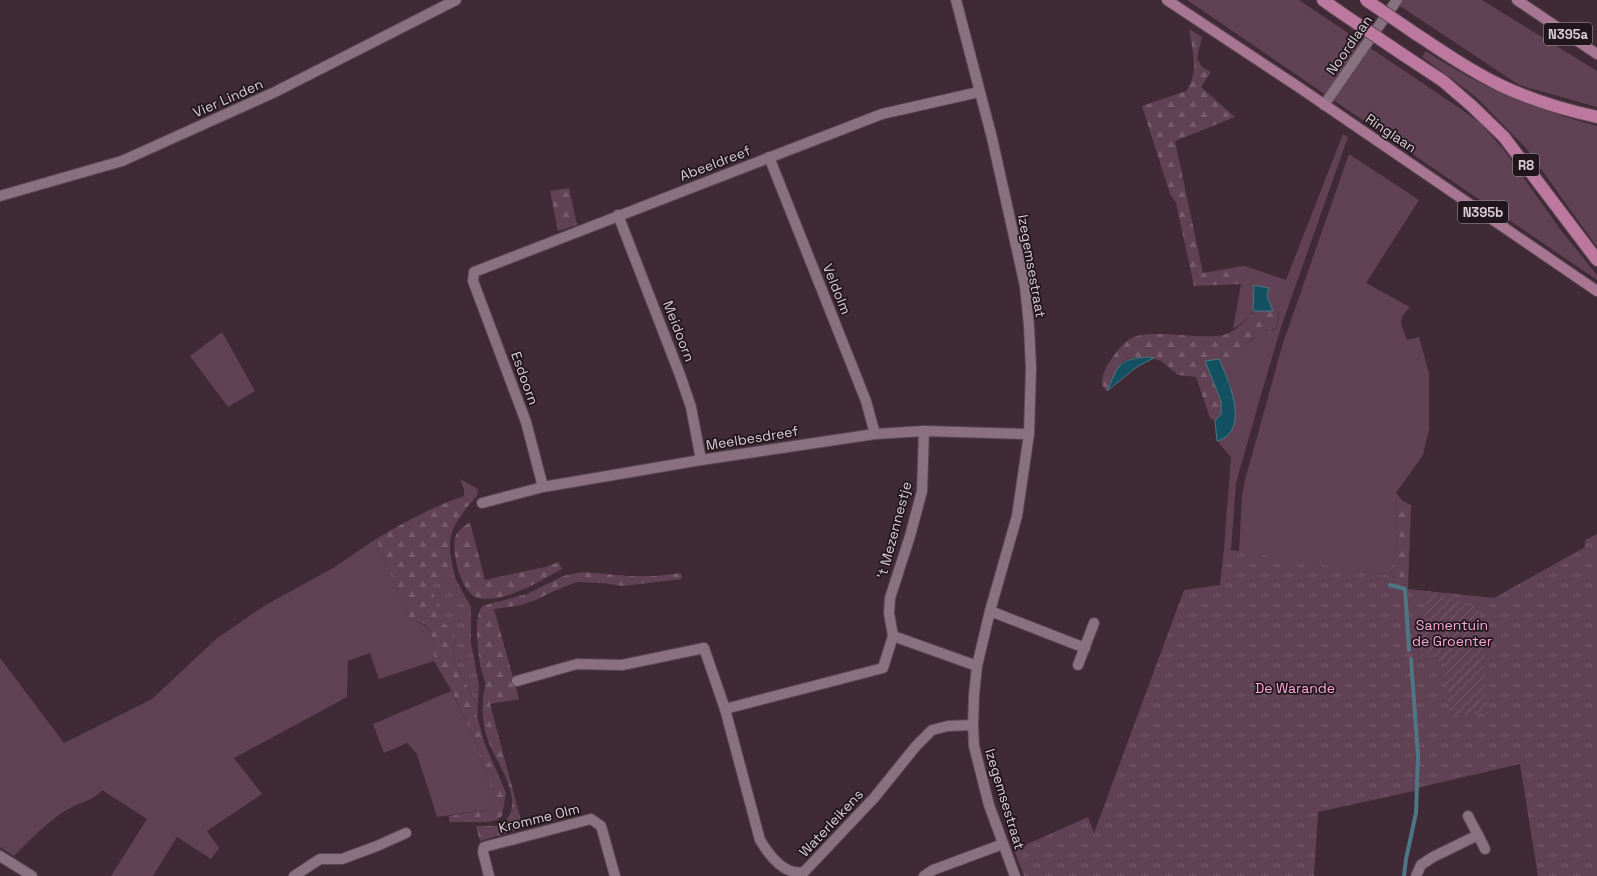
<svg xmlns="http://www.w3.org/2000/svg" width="1597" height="876" font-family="'Space Grotesk',sans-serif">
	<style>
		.grass { fill: #614254 }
		.forest { fill: url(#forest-firs) }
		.park { fill: url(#park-tufts) }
		.garden { fill: url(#garden-furrows) }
		.water { fill: #135062; stroke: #4f7684 }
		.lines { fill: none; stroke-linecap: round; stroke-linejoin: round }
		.stream { stroke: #4f7684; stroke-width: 4 }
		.minor-casing { stroke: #594751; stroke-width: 12 }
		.tertiary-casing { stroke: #594751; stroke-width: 12 }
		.primary-casing { stroke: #594751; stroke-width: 12 }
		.motorway-casing { stroke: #594751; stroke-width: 14 }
		.minor { stroke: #8a717f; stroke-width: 10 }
		.tertiary { stroke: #8a717f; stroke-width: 10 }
		.primary { stroke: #a87592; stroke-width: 10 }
		.motorway { stroke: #bc789f; stroke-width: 12 }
		.motorway-bridge-casing { stroke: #594751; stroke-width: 14; stroke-linecap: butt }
		.motorway-bridge { stroke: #bc789f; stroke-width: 12 }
		.labels { text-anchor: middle; stroke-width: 3.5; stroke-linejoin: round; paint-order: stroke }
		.shield { fill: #20161c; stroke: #a3969d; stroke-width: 1 }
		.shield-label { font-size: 13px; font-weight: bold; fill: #dbcdd4 }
		.street-label { font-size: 14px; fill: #dbcdd4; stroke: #20161c }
		.park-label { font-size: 14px; fill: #fba9d8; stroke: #20161c }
	</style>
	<defs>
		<pattern id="forest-firs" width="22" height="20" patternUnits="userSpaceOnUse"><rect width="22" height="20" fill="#614254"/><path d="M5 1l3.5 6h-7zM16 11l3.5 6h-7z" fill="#775c6c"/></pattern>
		<pattern id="park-tufts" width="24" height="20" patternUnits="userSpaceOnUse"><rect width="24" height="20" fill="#614254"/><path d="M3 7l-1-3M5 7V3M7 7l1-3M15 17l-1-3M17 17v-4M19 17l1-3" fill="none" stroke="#775c6c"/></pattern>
		<pattern id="garden-furrows" width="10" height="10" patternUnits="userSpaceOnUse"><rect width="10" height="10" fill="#614254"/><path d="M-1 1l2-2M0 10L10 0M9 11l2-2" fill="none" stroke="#775c6c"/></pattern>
	</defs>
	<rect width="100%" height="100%" fill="#402a36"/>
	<!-- grass -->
	<g class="grass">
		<polygon points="1187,0 1299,0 1461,109 1479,122 1504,150 1560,229 1597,275 1597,280"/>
		<polygon points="1391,0 1482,0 1597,71 1597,107 1519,85"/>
		<path d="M1426 51C1477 86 1537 110 1597 126V247L1526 148 1476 97 1422 57Z"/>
		<path d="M1343 134 1348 137 1281 327 1261 395 1236 483 1231 550 1224 549 1231 457 1217 441 1223 439 1231 386 1219 359C1236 356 1244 342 1259 336 1265 333 1274 333 1277 326 1279 321 1279 315 1279 310L1273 311 1267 296 1254 286C1253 311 1256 315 1233 329L1241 284 1248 267 1286 280Z"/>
		<path d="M1349 154 1419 200 1366 283 1410 307C1397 320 1401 324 1407 340L1419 337 1429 373V429L1423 455 1396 493 1397 535 1391 576 1239 552 1242 496 1245 480 1283 343Z"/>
		<polygon points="222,332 255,391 228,407 190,356"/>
		<polygon points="460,479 478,489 477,496 469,505 464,496 464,489"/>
		<path d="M376 539 411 621C436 623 432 642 434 661L379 679 370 653 348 661 347 697 234 758 262 794 207 831 219 848 211 859 177 837 153 876H111L147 819 102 790C94 801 82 801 70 808 49 820 31 839 14 856L0 847V658L64 743 152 699 216 639 264 606 333 568Z"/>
		<polygon points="451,691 472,733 495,799 495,806 491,809 437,817 417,754 407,743 384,753 373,724"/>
	</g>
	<!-- forest -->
	<g class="forest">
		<path d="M1189 29 1202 37 1197 58 1202 67 1211 72 1201 87 1235 117 1175 141 1203 273 1243 266 1248 267 1241 284 1194 286 1176 203 1170 194 1142 106 1186 91C1200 72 1192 50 1189 29Z"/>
		<polygon points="569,188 577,225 558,231 550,191"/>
		<path d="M1279 310 1277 326 1270 333 1251 339 1241 348 1227 358 1206 362 1221 401V414L1215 421 1210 418 1196 377 1178 375 1161 361 1149 357 1132 358 1123 361 1107 391C1104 388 1101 385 1102 381 1103 367 1123 339 1137 336 1143 334 1151 334 1158 334 1178 333 1204 339 1223 335 1233 333 1249 320 1253 311Z"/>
		<polygon points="1396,493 1403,501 1411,505 1408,589 1398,577 1391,576 1397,534"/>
		<path d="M464 496 469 505C445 535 448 543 455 578L432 584 442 621 452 629 455 634 453 655 457 667 478 706 477 716 484 742 506 793 502 816 497 820 488 822H449V816L491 809 495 806V799L472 733 450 688 434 661 432 638 430 630 425 624 419 622 411 621 376 539C405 522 432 507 464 496Z"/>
		<path d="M470 522 485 580 545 567 559 562 562 569C540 581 503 604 478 598 461 594 450 549 456 535 459 529 465 526 470 522Z"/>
		<path d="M583 572 629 576H656L681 573 682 579 623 586 602 583 577 582 554 591 538 599 521 605 494 609 519 699 490 704 523 828 480 841 476 826H494L503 825C507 819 512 813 512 806 514 784 495 760 488 740 483 727 482 712 483 698 483 694 485 690 485 686 486 681 482 674 481 669 478 652 473 619 482 606L527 594 563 576Z"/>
	</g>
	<!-- park -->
	<g class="park">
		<polygon points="1597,534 1597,876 1538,876 1520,764 1421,787 1418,790 1318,812 1314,876 1024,876 1014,850 1088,817 1094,833 1184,590 1220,585 1224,549 1398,577 1408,589 1494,598 1585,547 1585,540"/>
		<polygon points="455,578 471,607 471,643 479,685 478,706 457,667 453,655 455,634 452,629 442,621 438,614 431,584"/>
	</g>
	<!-- garden -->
	<polygon class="garden" points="1428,591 1479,607 1488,713 1450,717 1444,664 1420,649"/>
	<!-- water -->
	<g class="water">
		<polygon points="1254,285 1269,288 1267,296 1273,311 1253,311"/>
		<path d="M1149 357 1154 358 1138 366 1107 391C1119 365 1117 359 1149 357Z"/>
		<path d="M1219 359C1229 381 1251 431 1217 441L1215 421 1221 414V401L1205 361Z"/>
	</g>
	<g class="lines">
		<!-- stream -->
		<g class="stream">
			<polyline points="1390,585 1405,589 1409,650"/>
			<polyline points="1404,876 1406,859 1416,813 1418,756 1411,659"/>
		</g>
		<defs>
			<g id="minor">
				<polyline points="769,157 866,401 875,434"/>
				<polyline points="0,196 122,161 275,92 456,0"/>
				<polyline points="618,215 680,375 691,407 701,460"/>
				<polyline points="543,487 526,422 473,281 474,272 882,114 979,92"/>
				<polyline points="482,503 543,487 701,460 875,434 924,431 1029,434"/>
				<polyline points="990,611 1085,648"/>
				<polyline points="893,636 977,666"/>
				<polyline points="1078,665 1094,623"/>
				<polyline points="517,681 577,664 622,665 704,648 725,709 883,668 893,636 889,613 890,598 910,536 922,491 924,431"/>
				<path d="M725 709 760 840C769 855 784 876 804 872L874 798 916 746 932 730 948 726 973 725"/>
				<polyline points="1478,835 1485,849"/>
				<polyline points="0,856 32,876"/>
				<polyline points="294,876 320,859 342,859 377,846 406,833"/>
				<polyline points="489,876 483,852 484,847 591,819 601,826 615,876"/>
				<polyline points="924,876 933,870 1003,844"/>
				<polyline points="1416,876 1421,865 1433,857 1478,835 1468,816"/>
			</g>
			<g id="tertiary">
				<polyline points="956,0 992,138 1025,286 1029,326 1031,368 1029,434 1017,516 990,611 977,666 974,695 973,725 974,746 989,805 1015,876"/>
				<polyline points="1324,105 1397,0"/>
			</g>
			<g id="primary">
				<polyline points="1167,0 1300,88 1597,291"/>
				<polyline points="1517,0 1597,54"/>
			</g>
			<g id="motorway">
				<polyline points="1323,0 1340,12"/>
				<path d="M1416 34C1443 52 1471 71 1502 86 1532 100 1565 110 1597 117"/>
				<polyline points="1402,54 1443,81 1473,107 1504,137 1597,260"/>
			</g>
		</defs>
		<!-- minor casing -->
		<use href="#minor" class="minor-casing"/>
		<!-- tertiary casing -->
		<use href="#tertiary" class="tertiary-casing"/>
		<!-- primary casing -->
		<use href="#primary" class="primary-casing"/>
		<!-- motorway casing -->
		<use href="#motorway" class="motorway-casing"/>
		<!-- minor -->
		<use href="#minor" class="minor"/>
		<!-- tertiary -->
		<use href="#tertiary" class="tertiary"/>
		<!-- primary -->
		<use href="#primary" class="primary"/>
		<!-- motorway -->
		<use href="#motorway" class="motorway"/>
		<defs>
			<g id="motorway-bridge">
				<polyline points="1366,0 1416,34"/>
				<polyline points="1340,12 1402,54"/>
			</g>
		</defs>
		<!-- motorway-bridge casing -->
		<use href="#motorway-bridge" class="motorway-bridge-casing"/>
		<!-- motorway-bridge -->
		<use href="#motorway-bridge" class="motorway-bridge"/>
	</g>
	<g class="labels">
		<!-- shield labels -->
		<g class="shield">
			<rect x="1544" y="23" width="48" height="22" rx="3"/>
			<rect x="1513" y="154" width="26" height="22" rx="3"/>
			<rect x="1458" y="201" width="50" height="22" rx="3"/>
		</g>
		<g class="shield-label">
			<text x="1568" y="39">N395a</text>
			<text x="1526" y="170">R8</text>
			<text x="1483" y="217">N395b</text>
		</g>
		<!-- street labels -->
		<g class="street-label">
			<text transform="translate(1349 45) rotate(-55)" y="5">Noordlaan</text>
			<text transform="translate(228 98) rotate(-24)" y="5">Vier Linden</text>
			<text transform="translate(1391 133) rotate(34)" y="5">Ringlaan</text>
			<text transform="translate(715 163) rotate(-21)" y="5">Abeeldreef</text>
			<text transform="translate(1032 266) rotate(80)" y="5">Izegemsestraat</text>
			<text transform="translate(837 289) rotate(68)" y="5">Veldolm</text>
			<text transform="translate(679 331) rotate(69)" y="5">Meidoorn</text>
			<text transform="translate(525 378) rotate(70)" y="5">Esdoorn</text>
			<text transform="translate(752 438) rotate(-9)" y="5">Meelbesdreef</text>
			<text transform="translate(894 530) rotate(-75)" y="5">'t Mezennestje</text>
			<text transform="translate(1005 799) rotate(73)" y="5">Izegemsestraat</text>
			<text transform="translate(539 818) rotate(-14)" y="5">Kromme Olm</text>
			<text transform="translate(831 823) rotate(-47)" y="5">Waterleikens</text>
		</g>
		<!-- park labels -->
		<g class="park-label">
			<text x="1452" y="630">Samentuin<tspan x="1452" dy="16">de Groenter</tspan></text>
			<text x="1295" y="693">De Warande</text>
		</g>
	</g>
</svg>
